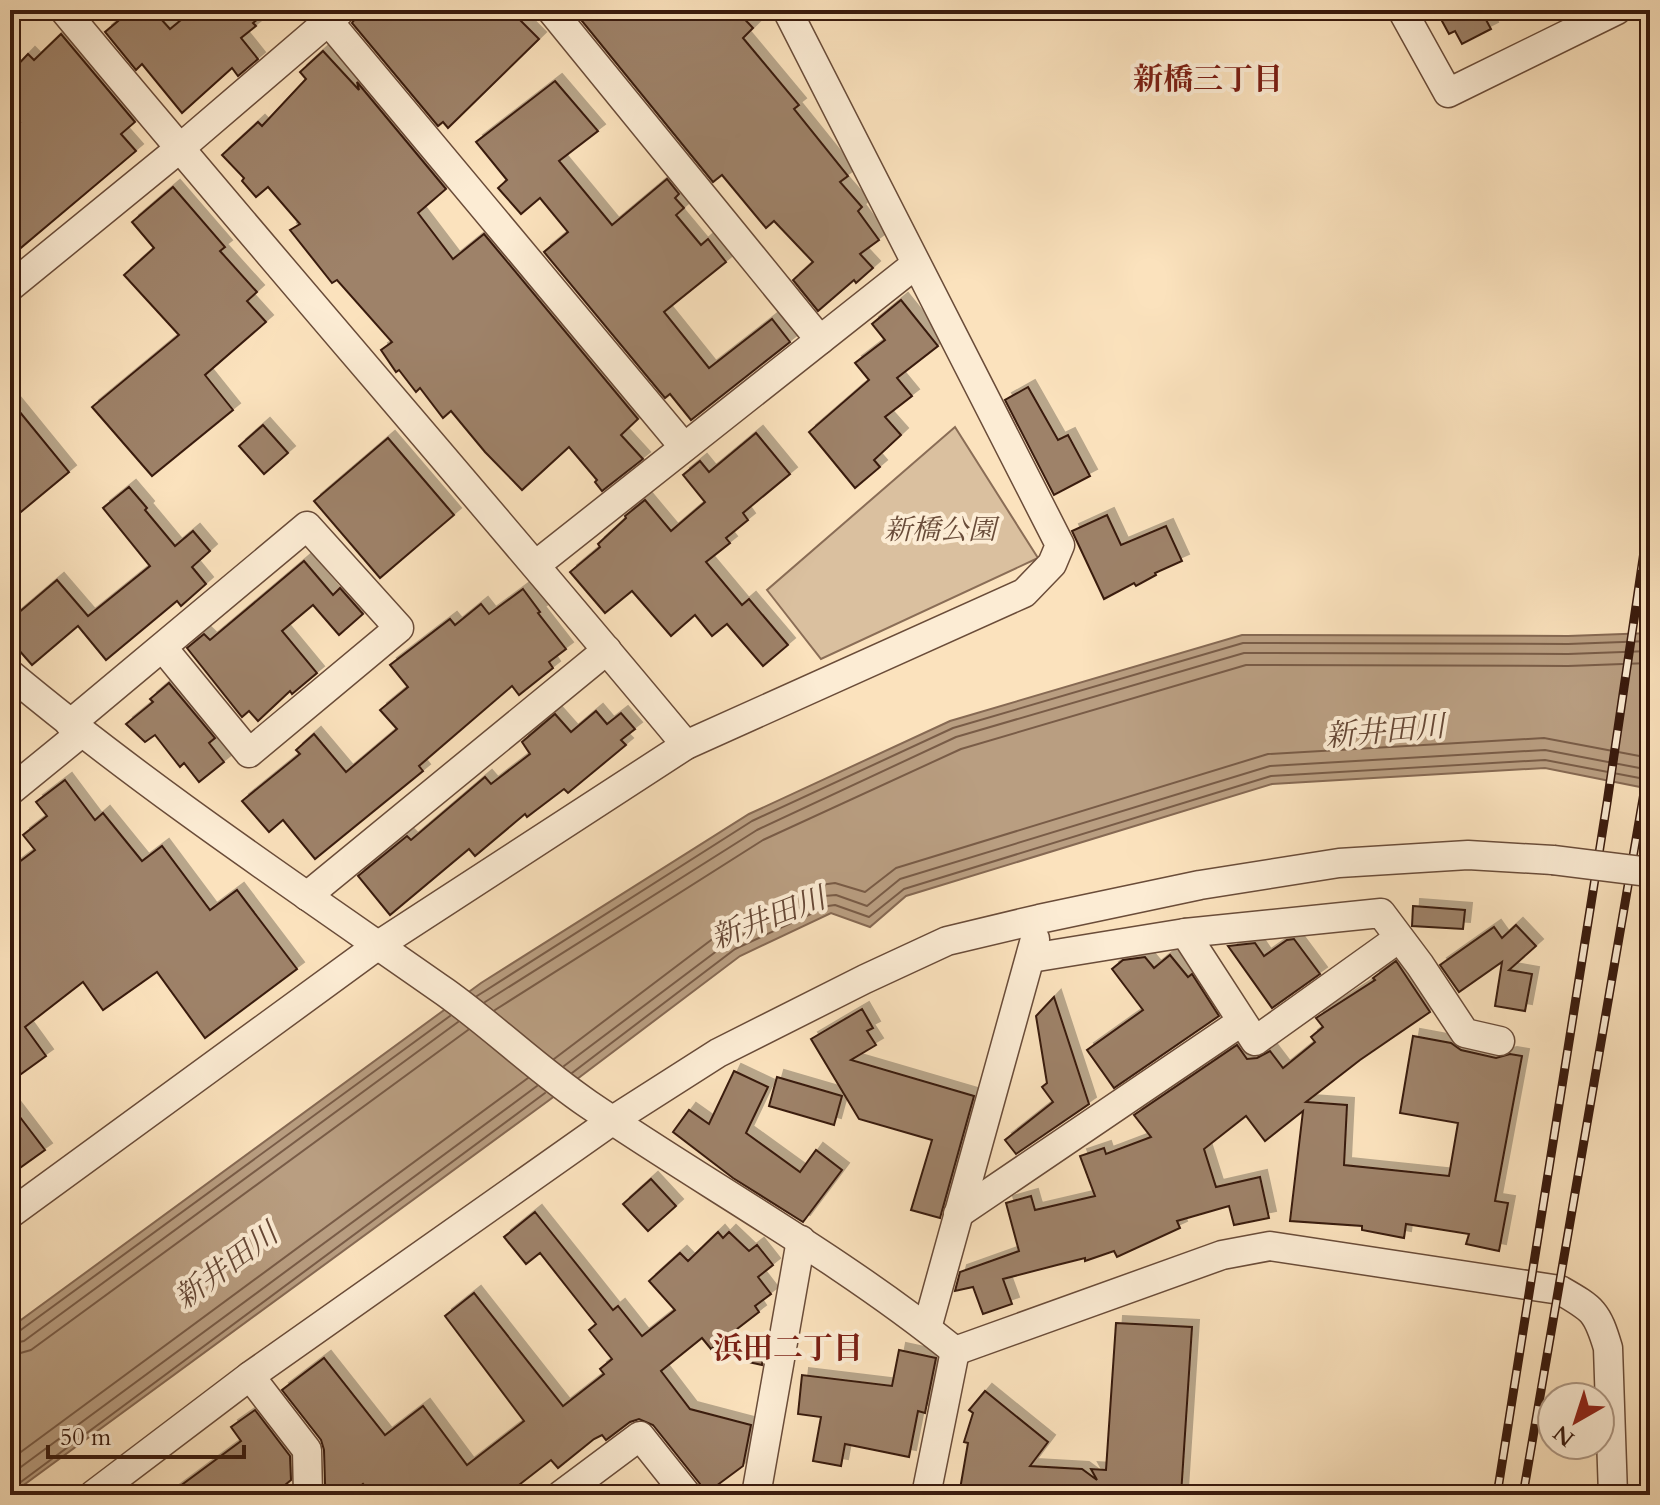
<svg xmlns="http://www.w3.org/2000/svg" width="1660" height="1505" font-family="Cardo,'Noto Serif JP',serif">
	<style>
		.green { fill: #dac09f; stroke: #8a6d56; stroke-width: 2 }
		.water { fill: #b99e81; stroke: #866953; stroke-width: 2 }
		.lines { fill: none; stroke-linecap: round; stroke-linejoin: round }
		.shore { stroke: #795c47; stroke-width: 2 }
		.building { fill: #9e8269; stroke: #391a0d; stroke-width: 2; filter: url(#shadow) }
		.minor-casing { stroke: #6a4c39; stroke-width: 31 }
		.minor { stroke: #fcecd4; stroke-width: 28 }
		.rail-casing { stroke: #391a0d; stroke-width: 9 }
		.rail { stroke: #fcecd4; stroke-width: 6; stroke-dasharray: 18; stroke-linecap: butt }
		.minor-bridge-casing { stroke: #6a4c39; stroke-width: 31; stroke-linecap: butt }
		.minor-bridge { stroke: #fcecd4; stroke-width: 28 }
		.labels { text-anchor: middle; stroke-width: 8; stroke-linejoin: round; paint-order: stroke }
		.park-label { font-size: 28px; font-style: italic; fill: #694c39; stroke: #fcecd4 }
		.neighbourhood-label { font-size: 30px; font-weight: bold; fill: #7a1f14; stroke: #fcecd4 }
		.water-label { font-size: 30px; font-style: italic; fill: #664836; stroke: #fcecd4 }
	</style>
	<defs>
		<filter id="shadow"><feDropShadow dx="7" dy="-7" stdDeviation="0" flood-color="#0004"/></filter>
	</defs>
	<rect width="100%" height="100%" fill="#fbe2bd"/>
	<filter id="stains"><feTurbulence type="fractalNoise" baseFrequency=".0025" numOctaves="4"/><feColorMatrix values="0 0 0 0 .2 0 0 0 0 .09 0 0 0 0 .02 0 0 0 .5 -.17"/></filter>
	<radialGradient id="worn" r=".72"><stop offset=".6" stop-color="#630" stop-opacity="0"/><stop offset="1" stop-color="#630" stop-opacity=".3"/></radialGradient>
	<!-- green -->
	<polygon class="green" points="955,427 1038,558 821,659 767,590"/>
	<!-- water -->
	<polygon class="water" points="1650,633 1650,789 1545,768 1272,784 906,896 870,927 831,913 740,956 548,1101 10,1495 10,1328 481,983 749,814 950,721 1242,635 1568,636"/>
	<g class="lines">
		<!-- shore -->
		<g class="shore">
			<polyline points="477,996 752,821 953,728 1243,643 1568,644 1650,641"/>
			<polyline points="485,1002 757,830 956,737 1244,653 1568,654 1650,651"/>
			<polyline points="495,1010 763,840 961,749 1246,665 1568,666 1650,663"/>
			<polyline points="554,1059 723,931 820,885 835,883 865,892 896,868 1268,754 1544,738 1650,758"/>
			<polyline points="564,1066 730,941 824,896 836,895 867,906 900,879 1270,766 1545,750 1650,770"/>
			<polyline points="572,1073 735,949 828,906 835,905 869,917 904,889 1271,776 1545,760 1650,780"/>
			<polyline points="10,1334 18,1332 450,1016"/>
			<polyline points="10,1344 24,1341 458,1022"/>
			<polyline points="10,1356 31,1350 468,1030"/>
			<polyline points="10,1460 528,1078"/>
			<polyline points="10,1475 537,1086"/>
			<polyline points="10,1490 545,1093"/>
		</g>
	</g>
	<!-- building -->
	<g class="building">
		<polygon points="109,10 153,10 170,29 193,10 269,10 253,23 256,26 241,38 258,59 238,76 232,68 182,113 142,64 136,70 105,32 118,21"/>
		<polygon points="362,10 510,10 539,39 448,128 443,122 438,126 352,23"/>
		<polygon points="573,10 736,10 753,28 743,38 799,105 794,109 848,176 840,182 862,207 858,211 879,240 860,254 873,268 856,283 854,280 818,311 793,280 813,262 774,221 766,228 722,175 713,182"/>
		<polygon points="1436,10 1494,10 1484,16 1491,29 1462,44 1455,31 1449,34"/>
		<polygon points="61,34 135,122 121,134 136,151 10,257 10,130 20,122 10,110 10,73 28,54 34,60"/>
		<polygon points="323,51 359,90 357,82 446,189 418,213 453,259 484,234 638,419 621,435 643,459 602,491 595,482 597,480 569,447 522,490 485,452 451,411 443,418 420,388 416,392 399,370 396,372 381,350 392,342 337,280 332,283 290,230 300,224 268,187 256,197 242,181 244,178 222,155 258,122 262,126 306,79 300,72"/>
		<polygon points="555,81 598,131 559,161 612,225 667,179 679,194 675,198 684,208 676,215 701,245 708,239 726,262 664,312 709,368 772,319 790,342 691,420 670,394 665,398 544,252 568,232 540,198 521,214 498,188 507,180 476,142"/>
		<polygon points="173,187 225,247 220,251 257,292 247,301 266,322 205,375 233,410 152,476 92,407 179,335 124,275 154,248 132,222"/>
		<polygon points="901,300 938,346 897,378 912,396 885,417 901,435 874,460 880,467 855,488 809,432 869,380 855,363 885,340 872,324"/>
		<polygon points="1028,387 1058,440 1068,435 1090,476 1054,495 1005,400"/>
		<polygon points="10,400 69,472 10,521"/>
		<polygon points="263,425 288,453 264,474 239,446"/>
		<polygon points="756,433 790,474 743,513 748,520 726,538 730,543 706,562 742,605 749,599 788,645 763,666 727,624 712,636 695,615 671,636 632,591 605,613 570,572 600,547 598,544 626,518 625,516 645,500 671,531 705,502 683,475 700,461 709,472"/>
		<polygon points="388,438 454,515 380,578 314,501"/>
		<polygon points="129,487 147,508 145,510 175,546 193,531 210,551 192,567 206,584 181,606 177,601 106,660 78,626 32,665 10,640 10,620 57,580 88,616 150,566 103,508"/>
		<polygon points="1107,515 1121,545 1166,526 1182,561 1155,573 1156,575 1136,586 1134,583 1104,599 1072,531"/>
		<polygon points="304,561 333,595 340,588 363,614 339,635 313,605 282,631 317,673 292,694 290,691 258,721 249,711 242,717 187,648 204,634 210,640"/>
		<polygon points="523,589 540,612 538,613 566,649 549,662 553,668 519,695 512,686 419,766 423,771 315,859 283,820 269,832 242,801 300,754 296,750 314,734 346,772 397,729 380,710 408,687 390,665 450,619 455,625 481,604 489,614"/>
		<polygon points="169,683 215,738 209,743 224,762 199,782 184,763 180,767 155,735 145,742 126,724 153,702 150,699"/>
		<polygon points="596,711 607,724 621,713 635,729 621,740 626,745 568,793 564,789 527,817 525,814 475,856 469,849 390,915 358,876 407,836 411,840 485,777 491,784 530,754 522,742 555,714 571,732"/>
		<polygon points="65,780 95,820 103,813 142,861 162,846 210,910 237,890 297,969 205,1038 157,972 103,1010 83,982 25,1027 46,1056 10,1082 10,869 35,850 23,835 47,816 36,802"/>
		<polygon points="1413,906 1465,910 1463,929 1412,926"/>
		<polygon points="1516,925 1536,946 1509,970 1532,974 1525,1011 1495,1006 1502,962 1459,992 1440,965 1494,927 1502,938"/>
		<polygon points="1294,939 1320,974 1272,1008 1228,946 1255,943 1264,956 1287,940"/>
		<polygon points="1170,955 1188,977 1192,974 1219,1016 1114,1088 1087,1050 1143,1010 1112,969 1123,960 1145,957 1154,968"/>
		<polygon points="1396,961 1430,1012 1360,1060 1306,1102 1347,1105 1344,1165 1449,1176 1458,1123 1400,1113 1413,1036 1451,1043 1461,1050 1496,1058 1510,1054 1522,1056 1495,1201 1508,1203 1499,1251 1466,1244 1469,1234 1406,1224 1404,1238 1362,1230 1362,1226 1290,1221 1303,1111 1265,1141 1246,1116 1204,1149 1216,1187 1260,1177 1269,1218 1234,1225 1229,1206 1177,1221 1180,1228 1117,1257 1114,1251 1085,1261 1085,1258 1057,1265 1003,1279 1012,1304 983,1314 973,1287 955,1291 960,1272 1019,1251 1006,1203 1031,1196 1035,1210 1095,1196 1080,1156 1104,1148 1106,1154 1151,1137 1134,1115 1237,1045 1247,1059 1257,1058 1270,1051 1283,1068 1315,1042 1311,1037 1323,1027 1316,1018 1375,980 1373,978"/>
		<polygon points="1054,997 1089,1104 1016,1154 1005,1140 1053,1102 1042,1087 1047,1083 1036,1016"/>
		<polygon points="862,1009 873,1028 867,1031 876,1045 851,1060 974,1096 940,1218 911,1210 932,1140 859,1119 811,1039"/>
		<polygon points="734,1071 768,1087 746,1133 800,1172 816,1150 842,1170 803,1222 733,1178 673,1132 689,1110 709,1124"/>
		<polygon points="777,1077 842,1096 834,1125 769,1106"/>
		<polygon points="10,1104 45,1150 10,1175"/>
		<polygon points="651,1179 676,1206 648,1231 623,1204"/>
		<polygon points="535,1212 613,1310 618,1306 642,1336 675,1310 649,1281 680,1253 688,1261 718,1232 723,1238 729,1232 749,1251 757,1245 773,1265 758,1277 771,1294 755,1306 759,1312 711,1349 702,1338 661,1371 690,1409 751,1425 743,1466 704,1495 700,1484 653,1425 639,1419 630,1422 606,1440 602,1435 594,1439 558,1468 551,1460 506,1495 372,1495 363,1484 349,1495 334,1495 325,1484 324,1450 321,1440 282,1390 324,1358 385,1435 423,1406 467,1465 524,1421 445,1316 474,1293 563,1406 604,1374 600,1369 612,1359 589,1330 596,1324 540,1253 526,1264 504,1237"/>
		<polygon points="1116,1323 1192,1327 1181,1495 1001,1492 1001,1495 959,1495 968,1443 964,1442 973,1413 969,1410 985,1391 1048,1442 1030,1466 1082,1469 1097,1480 1091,1469 1106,1470"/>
		<polygon points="739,1340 765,1345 762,1365 735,1359"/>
		<polygon points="899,1350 936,1358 925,1413 918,1411 909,1457 845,1444 841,1466 813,1461 821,1417 798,1414 802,1375 892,1386"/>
		<polygon points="255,1410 290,1456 291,1480 273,1495 232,1495 224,1486 212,1495 168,1495 241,1441 231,1427"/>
	</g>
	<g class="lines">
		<defs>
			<g id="minor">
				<path d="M64 10C269 257 481 498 686 745"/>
				<polyline points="319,10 684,447"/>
				<polyline points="551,10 820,340"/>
				<polyline points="1402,10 1448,93 1617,10"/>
				<polyline points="10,287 179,149 340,11"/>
				<polyline points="537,564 916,264"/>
				<path d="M10 674C148 789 298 889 445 992 494 1027 538 1070 588 1104 710 1187 840 1258 955 1351"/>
				<polyline points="70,724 307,526 399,628 249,753 163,648"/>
				<polyline points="10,791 81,733"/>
				<polyline points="307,896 607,650"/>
				<polyline points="1185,933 1255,1041 1399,938"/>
				<polyline points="1031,958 1185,933 1381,913 1420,965 1465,1033 1500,1041"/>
				<polyline points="10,1214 377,946 686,745 1024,593 1052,564 1060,545 787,10"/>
				<polyline points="958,1214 1241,1022"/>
				<polyline points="927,1328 1035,939"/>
				<path d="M955 1351 1222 1255 1270 1246 1560 1290C1593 1309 1597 1311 1608 1348L1613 1495"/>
				<polyline points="250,1376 307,1450 308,1495"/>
				<polyline points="93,1495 250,1376 613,1120 718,1053 865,979 947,941 1039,919 1200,885 1339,863 1468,855 1553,860"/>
				<polyline points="561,1495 640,1436 687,1495"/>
				<polyline points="756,1495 801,1240"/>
				<polyline points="926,1495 955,1351"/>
			</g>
		</defs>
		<!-- minor casing -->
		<use href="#minor" class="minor-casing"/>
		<!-- minor -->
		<use href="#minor" class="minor"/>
		<defs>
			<g id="rail">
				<polyline points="1497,1495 1607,803 1650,511"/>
				<polyline points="1523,1495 1650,758"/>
			</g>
		</defs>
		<!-- rail casing -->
		<use href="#rail" class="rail-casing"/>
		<!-- rail -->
		<use href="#rail" class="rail"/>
		<defs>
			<polyline id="minor-bridge" points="1553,860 1649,872"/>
		</defs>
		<!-- minor-bridge casing -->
		<use href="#minor-bridge" class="minor-bridge-casing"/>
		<!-- minor-bridge -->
		<use href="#minor-bridge" class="minor-bridge"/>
	</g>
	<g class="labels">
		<!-- park labels -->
		<g class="park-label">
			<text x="940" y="539">新橋公園</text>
		</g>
		<!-- neighbourhood labels -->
		<g class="neighbourhood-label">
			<text x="1208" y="89">新橋三丁目</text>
			<text x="788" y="1358">浜田二丁目</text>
		</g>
		<!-- water labels -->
		<g class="water-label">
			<text transform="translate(1385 731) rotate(-5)" y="10">新井田川</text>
			<text transform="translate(768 918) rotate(-21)" y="10">新井田川</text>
			<text transform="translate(226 1266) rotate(-37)" y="10">新井田川</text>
		</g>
	</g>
	<!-- margin -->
	<rect width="1660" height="1505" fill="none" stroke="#fbe2bd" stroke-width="40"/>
	<rect x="12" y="12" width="1636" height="1481" fill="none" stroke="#391a0d" stroke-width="4"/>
	<rect x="20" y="20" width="1620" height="1465" fill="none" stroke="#391a0d" stroke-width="2"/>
	<!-- north arrow -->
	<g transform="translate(1576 1421) rotate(219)"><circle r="38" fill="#fcecd4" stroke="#ae9884" stroke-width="2"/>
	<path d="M0-6L14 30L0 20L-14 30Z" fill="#8f2418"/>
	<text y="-12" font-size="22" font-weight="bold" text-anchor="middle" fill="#391a0d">N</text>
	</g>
	<!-- scale -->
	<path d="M48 1445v12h196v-12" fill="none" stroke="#391a0d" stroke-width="4"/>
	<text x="60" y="1445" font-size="24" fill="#391a0d" stroke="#fcecd4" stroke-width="6" paint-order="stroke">50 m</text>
	<rect width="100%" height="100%" filter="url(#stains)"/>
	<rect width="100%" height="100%" fill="url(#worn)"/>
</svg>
